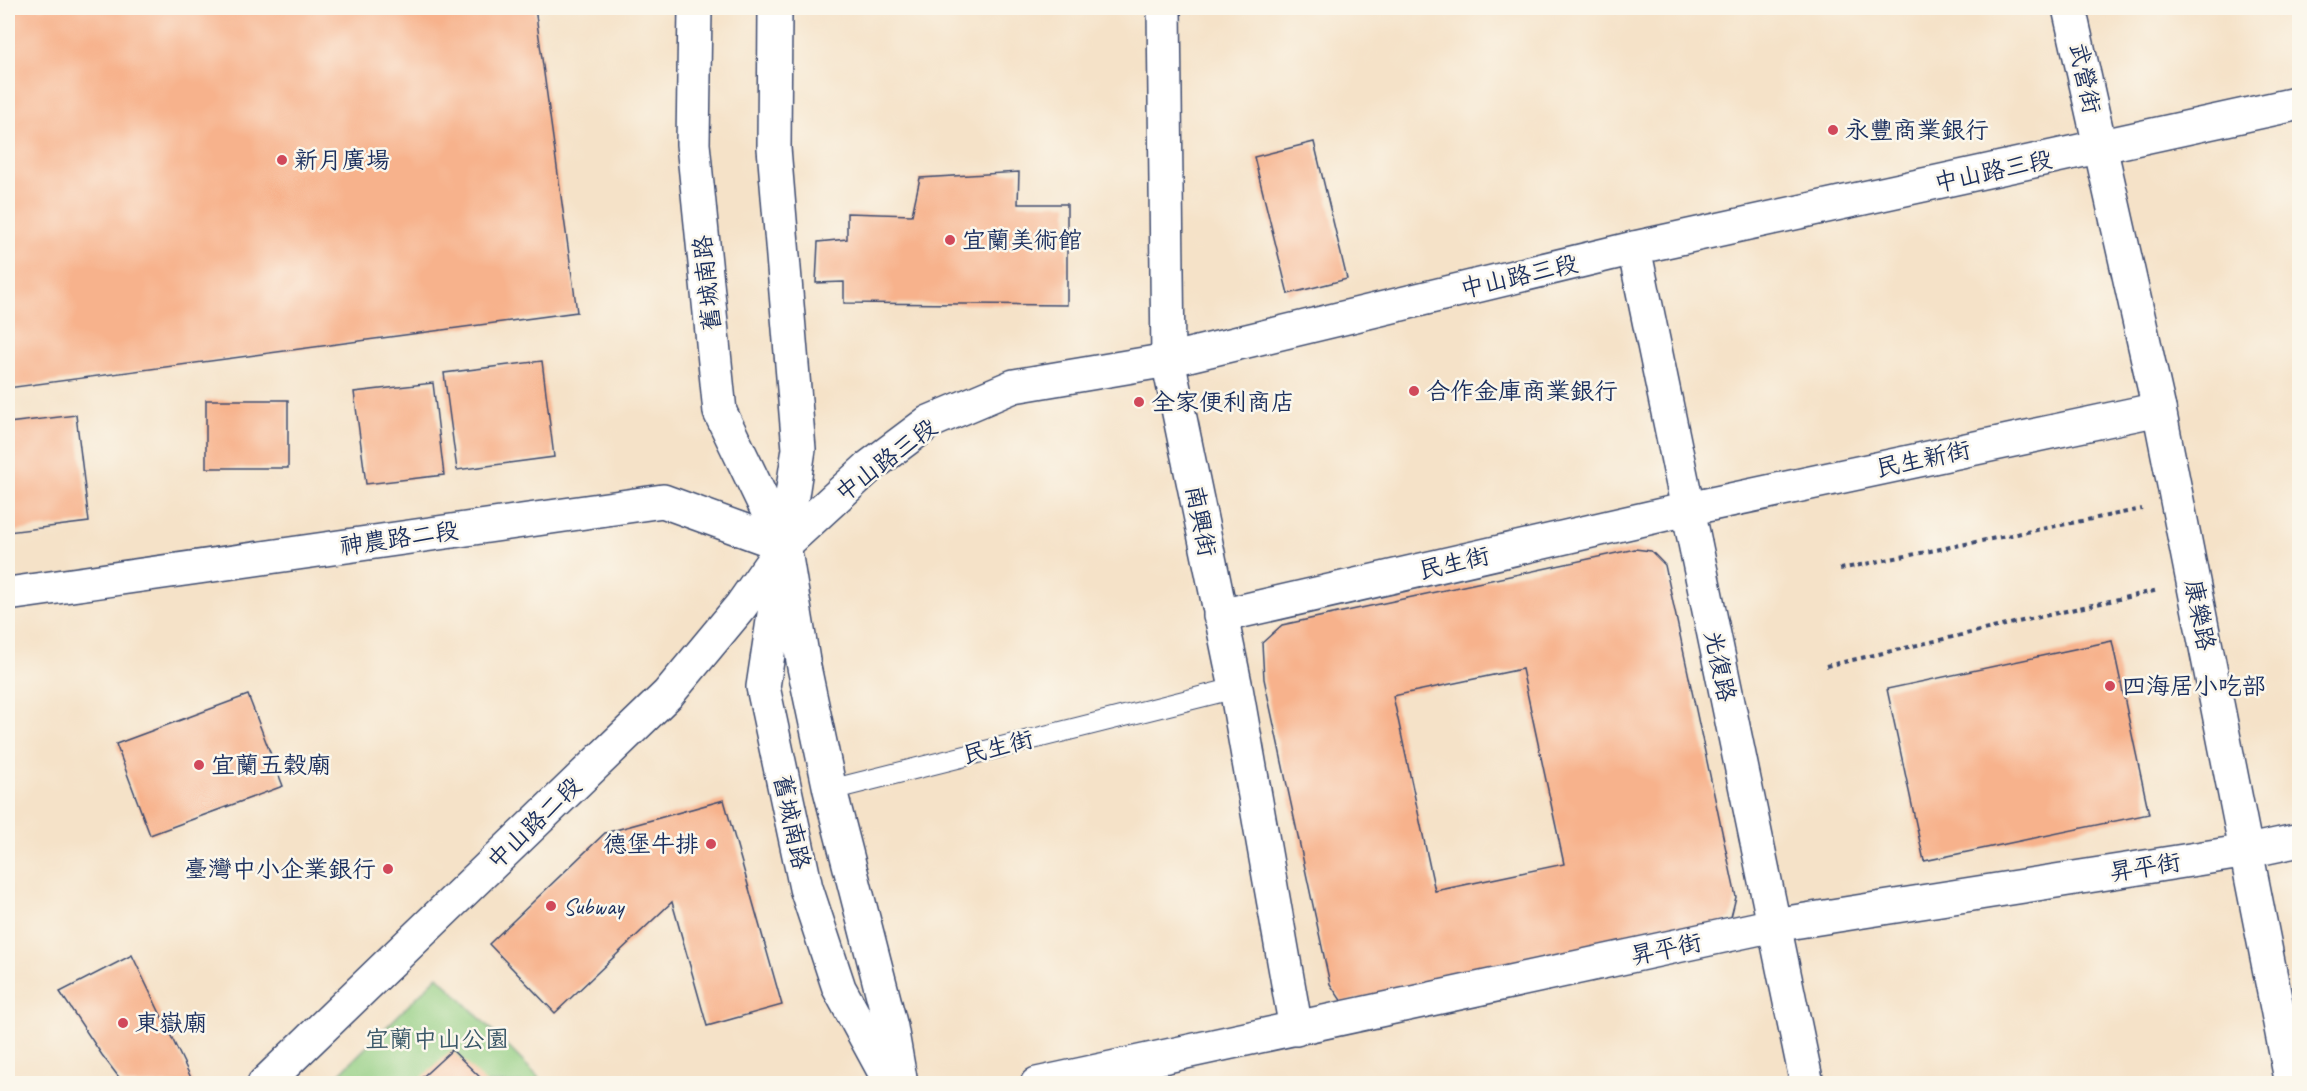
<svg xmlns="http://www.w3.org/2000/svg" width="2307" height="1091" font-family="Caveat,'LXGW WenKai TC',sans-serif">
	<style>
		.green { fill: #93ce82; stroke: #577e70; stroke-width: 1.5 }
		.building { fill: #f7b28c; fill-rule: evenodd }
		.lines { fill: none; stroke-linecap: round; stroke-linejoin: round }
		.lane-casing { stroke: #3c4a6e; stroke-width: 22 }
		.street-casing { stroke: #3c4a6e; stroke-width: 36 }
		.secondary-casing { stroke: #3c4a6e; stroke-width: 36 }
		.primary-casing { stroke: #3c4a6e; stroke-width: 36 }
		.path { stroke: #3c4a6e; stroke-width: 4; stroke-dasharray: 4.5 4.5; stroke-linecap: butt }
		.lane { stroke: #fff; stroke-width: 20 }
		.street { stroke: #fff; stroke-width: 33 }
		.secondary { stroke: #fff; stroke-width: 33 }
		.primary { stroke: #fff; stroke-width: 33 }
		.poi-dot { fill: #d1495b; stroke: #fbf7ec; stroke-width: 2 }
		.labels { text-anchor: middle; stroke-width: 5; stroke-linejoin: round; paint-order: stroke }
		.street-label { font-size: 24px; fill: #1b2f5e; stroke: #fbf7ec }
		.poi-label { font-size: 24px; fill: #1b2f5e; stroke: #fbf7ec; text-anchor: start }
		.park-label { font-size: 24px; fill: #395767; stroke: #fbf7ec }
	</style>
	<rect width="100%" height="100%" fill="#fbf7ec"/>
	<filter id="ink" filterUnits="userSpaceOnUse"><feTurbulence type="fractalNoise" baseFrequency=".0167" numOctaves="2"/><feDisplacementMap in="SourceGraphic" scale="12" xChannelSelector="R" yChannelSelector="G"/><feConvolveMatrix kernelMatrix="1 2 1 2 8 2 1 2 1" color-interpolation-filters="sRGB"/></filter>
	<filter id="wash" filterUnits="userSpaceOnUse"><feTurbulence type="fractalNoise" baseFrequency=".008" numOctaves="4" result="noise"/><feDisplacementMap in="SourceGraphic" scale="24" xChannelSelector="R" yChannelSelector="G"/><feGaussianBlur stdDeviation="1.35" result="paint"/><feColorMatrix in="noise" values="0 0 0 0 0 0 0 0 0 0 0 0 0 0 0 0 0 1.4 0 .05"/><feComposite in="paint" operator="in"/></filter>
	<g filter="url(#wash)">
		<rect width="100%" height="100%" fill="#f5e2c8"/>
		<!-- green -->
		<polygon class="green" points="438,976 544,1083 329,1084"/>
		<g id="blocks">
			<!-- building -->
			<g class="building">
				<polygon points="8,8 535,8 577,312 8,388"/>
				<polygon points="1314,142 1347,279 1288,294 1254,157"/>
				<polygon points="1019,172 1018,204 1067,204 1067,305 844,303 844,282 816,283 818,242 847,239 847,213 912,215 920,178"/>
				<polygon points="542,361 554,457 457,470 444,373"/>
				<polygon points="433,383 444,475 366,484 354,392"/>
				<rect x="206" y="400" width="82" height="68"/>
				<polygon points="76,415 89,522 8,532 8,423"/>
				<path d="M1635 549 1651 551 1665 565 1736 897 1731 917 1710 930 1342 1002 1330 984 1264 679 1262 643 1282 625ZM1522 669 1564 864 1435 891 1393 696Z"/>
				<polygon points="2112,641 2149,814 1924,861 1887,689"/>
				<polygon points="248,695 283,786 150,835 116,744"/>
				<polygon points="724,800 782,1005 707,1026 672,902 555,1013 489,944 605,833"/>
				<polygon points="132,955 194,1084 124,1084 102,1055 60,992"/>
				<polygon points="452,1050 487,1084 415,1084"/>
			</g>
		</g>
	</g>
	<g filter="url(#ink)">
		<use href="#blocks" fill-opacity="0" stroke="#3c4a6e" stroke-width="1.5"/>
		<g class="lines">
			<defs>
				<polyline id="lane" points="830,790 1236,688"/>
				<g id="street">
					<polyline points="1164,8 1168,360 1236,688 1296,1029"/>
					<polyline points="2069,8 2159,409 2292,1084"/>
					<polyline points="1634,248 1807,1084"/>
					<polyline points="1220,616 1688,509 2159,409"/>
					<polyline points="1037,1084 1774,925 2248,851 2300,840"/>
				</g>
				<g id="secondary">
					<polyline points="8,594 663,501 784,545"/>
					<polyline points="264,1084 668,694 741,606 784,545 869,467 929,422 1014,386 1168,360 1634,248 2300,103"/>
				</g>
				<g id="primary">
					<polyline points="695,8 693,144 720,412 784,545 804,667 830,790 891,1027 901,1084"/>
					<polyline points="775,8 774,148 799,449 763,687 806,888 839,988 891,1084"/>
				</g>
			</defs>
			<!-- lane casing -->
			<use href="#lane" class="lane-casing"/>
			<!-- street casing -->
			<use href="#street" class="street-casing"/>
			<!-- secondary casing -->
			<use href="#secondary" class="secondary-casing"/>
			<!-- primary casing -->
			<use href="#primary" class="primary-casing"/>
			<!-- path -->
			<g class="path">
				<polyline points="1840,569 2142,509"/>
				<polyline points="1826,666 2158,590"/>
			</g>
			<!-- lane -->
			<use href="#lane" class="lane"/>
			<!-- street -->
			<use href="#street" class="street"/>
			<!-- secondary -->
			<use href="#secondary" class="secondary"/>
			<!-- primary -->
			<use href="#primary" class="primary"/>
		</g>
	</g>
	<!-- markers -->
	<g class="poi-dot">
		<circle cx="1833" cy="130" r="6"/>
		<circle cx="282" cy="160" r="6"/>
		<circle cx="950" cy="240" r="6"/>
		<circle cx="1414" cy="391" r="6"/>
		<circle cx="1139" cy="402" r="6"/>
		<circle cx="2110" cy="686" r="6"/>
		<circle cx="199" cy="765" r="6"/>
		<circle cx="711" cy="844" r="6"/>
		<circle cx="388" cy="869" r="6"/>
		<circle cx="551" cy="906" r="6"/>
		<circle cx="123" cy="1023" r="6"/>
	</g>
	<g class="labels">
		<!-- street labels -->
		<g class="street-label">
			<text transform="translate(2085 78) rotate(78)" y="8">武營街</text>
			<text transform="translate(1993 171) rotate(-12)" y="8">中山路三段</text>
			<text transform="translate(1519 276) rotate(-13)" y="8">中山路三段</text>
			<text transform="translate(707 283) rotate(-96)" y="8">舊城南路</text>
			<text transform="translate(1923 459) rotate(-12)" y="8">民生新街</text>
			<text transform="translate(886 460) rotate(-37)" y="8">中山路三段</text>
			<text transform="translate(1201 521) rotate(79)" y="8">南興街</text>
			<text transform="translate(399 538) rotate(-8)" y="8">神農路二段</text>
			<text transform="translate(1454 563) rotate(-13)" y="8">民生街</text>
			<text transform="translate(2200 615) rotate(79)" y="8">康樂路</text>
			<text transform="translate(1720 666) rotate(78)" y="8">光復路</text>
			<text transform="translate(998 747) rotate(-14)" y="8">民生街</text>
			<text transform="translate(792 822) rotate(78)" y="8">舊城南路</text>
			<text transform="translate(534 823) rotate(-44)" y="8">中山路二段</text>
			<text transform="translate(2145 867) rotate(-9)" y="8">昇平街</text>
			<text transform="translate(1666 949) rotate(-12)" y="8">昇平街</text>
		</g>
		<!-- poi labels -->
		<g class="poi-label">
			<text x="1845" y="138">永豐商業銀行</text>
			<text x="294" y="168">新月廣場</text>
			<text x="962" y="248">宜蘭美術館</text>
			<text x="1426" y="399">合作金庫商業銀行</text>
			<text x="1151" y="410">全家便利商店</text>
			<text x="2122" y="694">四海居小吃部</text>
			<text x="211" y="773">宜蘭五穀廟</text>
			<text x="699" y="852" text-anchor="end">德堡牛排</text>
			<text x="376" y="877" text-anchor="end">臺灣中小企業銀行</text>
			<text x="563" y="914">Subway</text>
			<text x="135" y="1031">東嶽廟</text>
		</g>
		<!-- park labels -->
		<g class="park-label">
			<text x="437" y="1047">宜蘭中山公園</text>
		</g>
	</g>
	<!-- margin -->
	<rect width="2307" height="1091" fill="none" stroke="#fbf7ec" stroke-width="30"/>
</svg>
